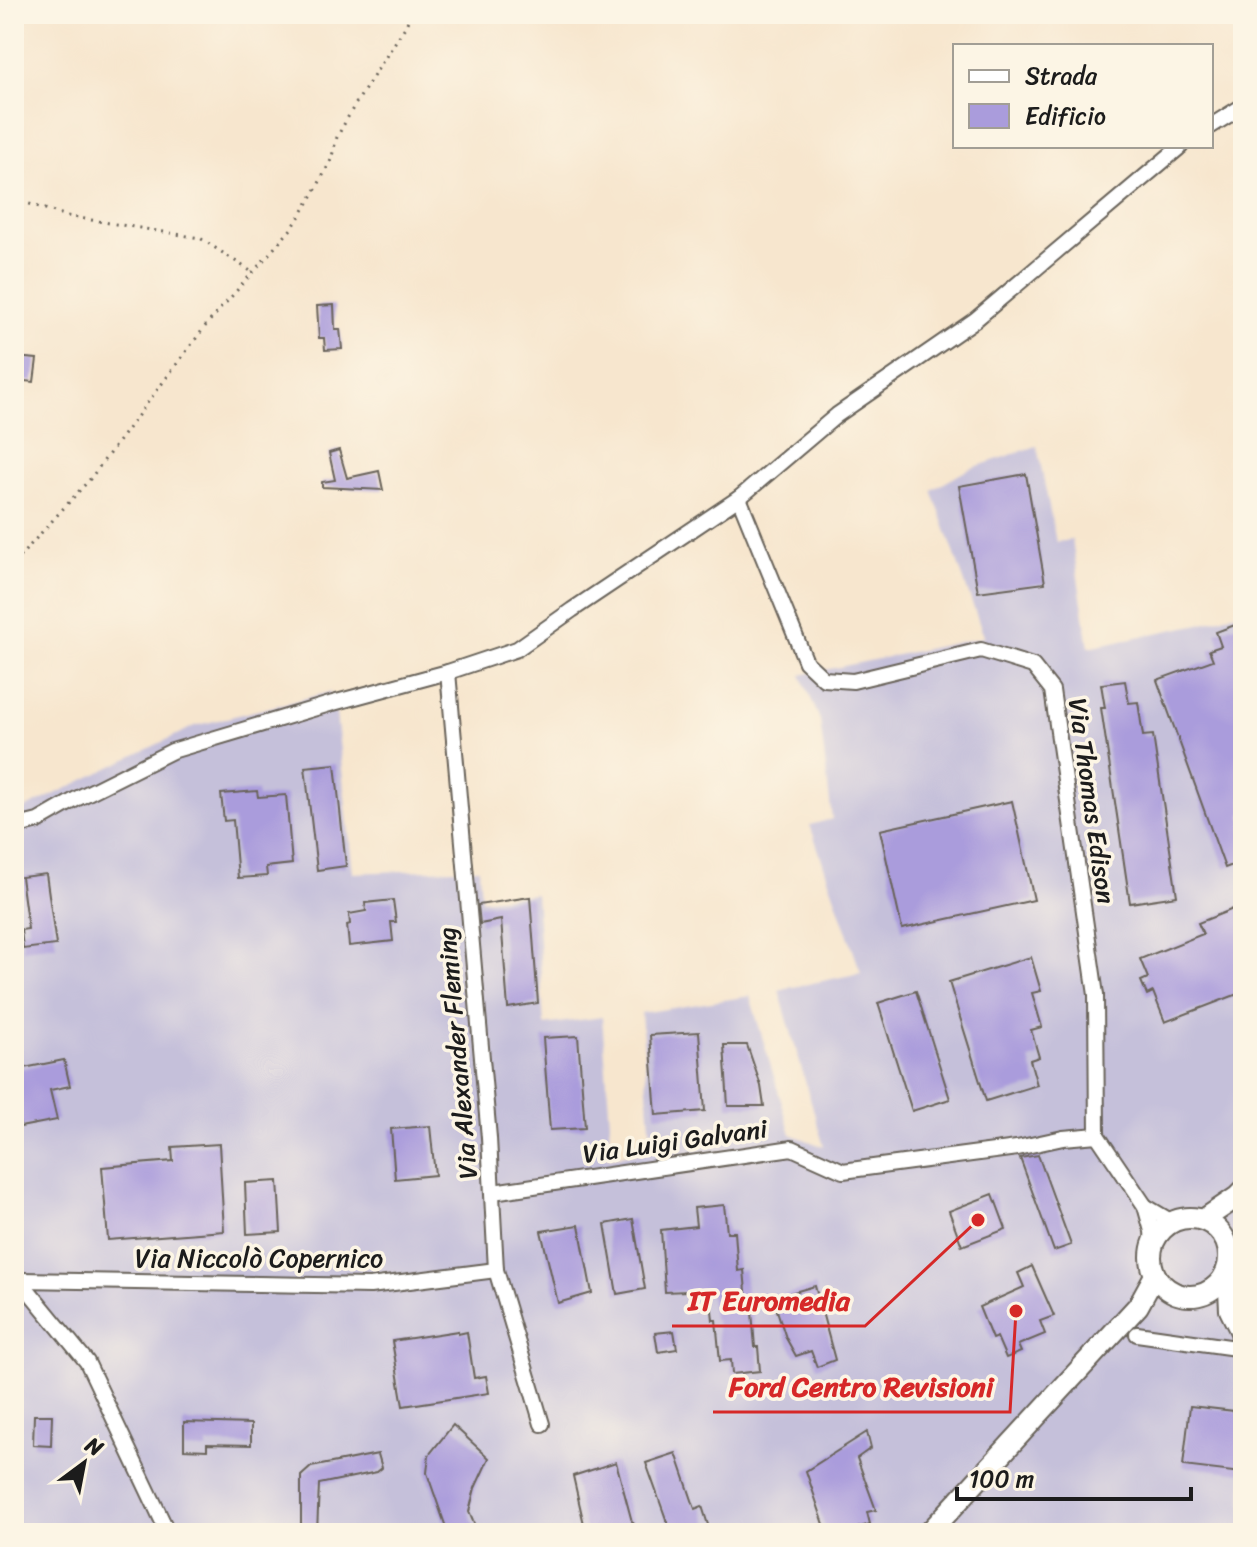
<svg xmlns="http://www.w3.org/2000/svg" width="1257" height="1547" font-family="Sriracha,sans-serif">
	<style>
		.industrial { fill: #c5c0da }
		.building { fill: #aa9cdc }
		.lines { fill: none; stroke-linecap: round; stroke-linejoin: round }
		.street-casing { stroke: #69635a; stroke-width: 18 }
		.secondary-casing { stroke: #69635a; stroke-width: 24 }
		.path { stroke: #69635a; stroke-width: 3; stroke-dasharray: 2 6; stroke-linecap: butt }
		.street { stroke: #fff; stroke-width: 14 }
		.secondary { stroke: #fff; stroke-width: 20 }
		.labels { text-anchor: middle; stroke-width: 7; stroke-linejoin: round; paint-order: stroke }
		.street-label { font-size: 26px; fill: #1c1c1c; stroke: #fcf5e5 }
		.leader { fill: none; stroke: #d62828; stroke-width: 3 }
		.callout-dot { fill: #d62828; stroke: #fcf5e5; stroke-width: 3 }
		.callout-label { font-size: 28px; text-anchor: middle; font-weight: bold; fill: #d62828; stroke: #fcf5e5; stroke-width: 7; stroke-linejoin: round; paint-order: stroke }
	</style>
	<rect width="100%" height="100%" fill="#fcf5e5"/>
	<filter id="ink" filterUnits="userSpaceOnUse"><feTurbulence type="fractalNoise" baseFrequency=".0125" numOctaves="2"/><feDisplacementMap in="SourceGraphic" scale="16" xChannelSelector="R" yChannelSelector="G"/><feConvolveMatrix kernelMatrix="1 2 1 2 8 2 1 2 1" color-interpolation-filters="sRGB"/></filter>
	<filter id="wash" filterUnits="userSpaceOnUse"><feTurbulence type="fractalNoise" baseFrequency=".006" numOctaves="4" result="noise"/><feDisplacementMap in="SourceGraphic" scale="32" xChannelSelector="R" yChannelSelector="G"/><feGaussianBlur stdDeviation="1.8" result="paint"/><feColorMatrix in="noise" values="0 0 0 0 0 0 0 0 0 0 0 0 0 0 0 0 0 1.4 0 .05"/><feComposite in="paint" operator="in"/></filter>
	<g filter="url(#wash)">
		<rect width="100%" height="100%" fill="#f7e6ce"/>
		<!-- industrial -->
		<polygon class="industrial" points="1037,446 1056,542 1072,540 1089,647 1200,624 1243,611 1243,1533 14,1533 14,814 195,726 330,692 336,713 353,873 479,868 481,900 536,894 544,1025 602,1017 610,1122 607,1158 652,1151 641,1013 750,996 791,1134 824,1147 779,990 861,973 810,825 832,819 820,720 801,675 984,637 932,490 969,469"/>
		<g id="blocks">
			<!-- building -->
			<g class="building">
				<polygon points="334,305 335,329 340,329 342,349 325,350 324,338 319,338 317,306"/>
				<polygon points="14,357 37,359 34,382 14,380"/>
				<polygon points="339,450 347,478 379,471 383,490 322,487 322,482 335,480 329,453"/>
				<polygon points="1026,474 1045,583 978,592 959,486"/>
				<polygon points="1243,622 1243,861 1225,868 1157,680 1213,660 1209,650 1221,646 1216,632"/>
				<polygon points="1125,681 1129,703 1138,702 1143,736 1153,735 1177,896 1130,903 1101,708 1105,708 1101,684"/>
				<polygon points="335,764 346,866 317,870 305,767"/>
				<polygon points="257,791 258,797 286,795 292,864 266,867 267,876 238,878 233,820 224,821 221,794"/>
				<polygon points="1012,801 1034,900 902,929 880,830"/>
				<polygon points="46,874 56,945 23,949 21,930 28,929 21,877"/>
				<polygon points="530,897 538,1003 508,1008 501,920 480,924 478,905"/>
				<polygon points="393,900 396,922 391,922 393,941 349,946 347,925 350,924 349,914 366,911 365,903"/>
				<polygon points="1243,905 1243,992 1165,1022 1153,992 1147,995 1141,981 1148,978 1140,959 1203,934 1198,923"/>
				<polygon points="1031,957 1041,991 1032,993 1042,1027 1031,1030 1039,1057 1030,1060 1037,1085 986,1101 949,982"/>
				<polygon points="916,991 950,1099 912,1111 878,1003"/>
				<polygon points="699,1032 705,1111 656,1115 650,1035"/>
				<polygon points="578,1036 585,1128 550,1130 543,1038"/>
				<polygon points="724,1045 747,1045 761,1086 764,1106 728,1106"/>
				<polygon points="64,1060 70,1086 50,1090 57,1120 20,1127 14,1098 14,1070"/>
				<polygon points="430,1126 435,1175 395,1179 391,1129"/>
				<polygon points="219,1144 224,1231 108,1240 102,1167 173,1161 172,1147"/>
				<polygon points="1038,1155 1071,1245 1054,1251 1020,1158"/>
				<polygon points="278,1181 281,1232 247,1234 245,1183"/>
				<polygon points="993,1194 1006,1229 962,1246 949,1211"/>
				<polygon points="724,1205 727,1232 735,1232 738,1271 744,1270 748,1312 752,1312 755,1347 758,1347 760,1371 732,1374 731,1360 720,1361 716,1320 713,1320 710,1290 665,1292 661,1230 696,1226 694,1208"/>
				<polygon points="633,1219 645,1289 617,1294 605,1224"/>
				<polygon points="579,1225 592,1293 558,1303 541,1231"/>
				<polygon points="1032,1266 1054,1316 1040,1321 1045,1334 1018,1345 1021,1352 1006,1358 997,1337 992,1339 979,1307 1024,1287 1018,1273"/>
				<polygon points="815,1286 835,1360 817,1367 811,1351 796,1356 786,1338 773,1298"/>
				<polygon points="458,1331 458,1334 467,1332 474,1378 486,1376 489,1393 403,1406 392,1341"/>
				<polygon points="674,1331 677,1349 658,1352 655,1333"/>
				<polygon points="1190,1406 1243,1412 1243,1454 1241,1473 1183,1466"/>
				<polygon points="34,1415 52,1415 51,1446 33,1445"/>
				<polygon points="184,1422 251,1424 251,1445 207,1444 207,1450 184,1449"/>
				<polygon points="453,1425 489,1458 475,1488 469,1512 478,1533 448,1533 427,1473 429,1455"/>
				<polygon points="867,1432 871,1448 857,1458 876,1510 867,1512 870,1524 843,1533 827,1533 806,1471"/>
				<polygon points="676,1453 695,1509 702,1506 709,1528 696,1533 671,1533 646,1463"/>
				<polygon points="378,1454 382,1468 377,1472 319,1484 317,1533 301,1533 301,1476 311,1467"/>
				<polygon points="616,1462 635,1533 586,1533 573,1476"/>
			</g>
		</g>
	</g>
	<g filter="url(#ink)">
		<use href="#blocks" fill-opacity="0" stroke="#69635a" stroke-width="2"/>
		<g class="lines">
			<defs>
				<g id="street">
					<polyline points="1211,126 1243,106"/>
					<polyline points="739,498 806,662 824,679 853,681 981,650 1033,666 1052,690 1096,995 1097,1135 1145,1206 1152,1231 1153,1245"/>
					<polyline points="448,672 489,1138 496,1270 542,1424"/>
					<polyline points="14,827 38,821 78,798 172,751 333,703 448,672 517,649 572,610 739,498 837,415 975,320 1181,146"/>
					<polyline points="493,1192 792,1148 843,1171 1017,1148 1063,1138 1097,1135"/>
					<polyline points="1145,1206 1172,1222"/>
					<polyline points="14,1273 87,1362 168,1533"/>
					<polyline points="21,1280 370,1286 496,1270"/>
					<polyline points="1137,1334 1243,1349"/>
				</g>
				<g id="secondary">
					<circle cx="1190" cy="1257" r="39"/>
					<polyline points="1203,1220 1237,1197 1243,1191"/>
					<polyline points="1228,1270 1230,1310 1241,1332 1243,1343"/>
					<polyline points="929,1533 1138,1306 1155,1275"/>
				</g>
			</defs>
			<!-- street casing -->
			<use href="#street" class="street-casing"/>
			<!-- secondary casing -->
			<use href="#secondary" class="secondary-casing"/>
			<!-- path -->
			<g class="path">
				<polyline points="14,199 67,216 200,238 252,272"/>
				<polyline points="14,563 90,479 207,324 293,227 314,193 331,160 337,137 353,108 405,27 411,14"/>
			</g>
			<!-- street -->
			<use href="#street" class="street"/>
			<!-- secondary -->
			<use href="#secondary" class="secondary"/>
		</g>
	</g>
	<g class="labels">
		<!-- street labels -->
		<g class="street-label">
			<text transform="translate(1092 801) rotate(82)" y="9">Via Thomas Edison</text>
			<text transform="translate(457 1053) rotate(-95)" y="9">Via Alexander Fleming</text>
			<text transform="translate(675 1141) rotate(-8)" y="9">Via Luigi Galvani</text>
			<text x="259" y="1267">Via Niccolò Copernico</text>
		</g>
	</g>
	<!-- callouts -->
	<path class="leader" d="M978 1220L865 1326H672M1016 1311L1010 1412H713"/>
	<g class="callout-dot">
		<circle cx="978" cy="1220" r="8"/>
		<circle cx="1016" cy="1311" r="8"/>
	</g>
	<g class="callout-label">
		<text x="769" y="1310">IT Euromedia</text>
		<text x="861" y="1396">Ford Centro Revisioni</text>
	</g>
	<!-- margin -->
	<rect width="1257" height="1547" fill="none" stroke="#fcf5e5" stroke-width="48"/>
	<!-- legend -->
	<rect x="953" y="44" width="260" height="104" fill="#fcf5e5" stroke="#a29e95" stroke-width="2"/>
	<rect x="969" y="70" width="40" height="12" fill="#ffffff" stroke="#a29e95" stroke-width="2"/>
	<text x="1025" y="84" font-size="24" fill="#1c1c1c">Strada</text>
	<rect x="969" y="104" width="40" height="24" fill="#aa9cdc" stroke="#a29e95" stroke-width="2"/>
	<text x="1025" y="124" font-size="24" fill="#1c1c1c">Edificio</text>
	<!-- north arrow -->
	<g transform="translate(84 1463) rotate(32)" stroke="#fcf5e5" stroke-width="6" paint-order="stroke">
	<path d="M0-6L14 30L0 20L-14 30Z" fill="#1c1c1c"/>
	<text y="-12" font-size="22" font-weight="bold" text-anchor="middle" fill="#1c1c1c">N</text>
	</g>
	<!-- scale -->
	<path d="M957 1487v12h234v-12" fill="none" stroke="#1c1c1c" stroke-width="4"/>
	<text x="969" y="1487" font-size="24" fill="#1c1c1c" stroke="#fcf5e5" stroke-width="6" paint-order="stroke">100 m</text>
</svg>
